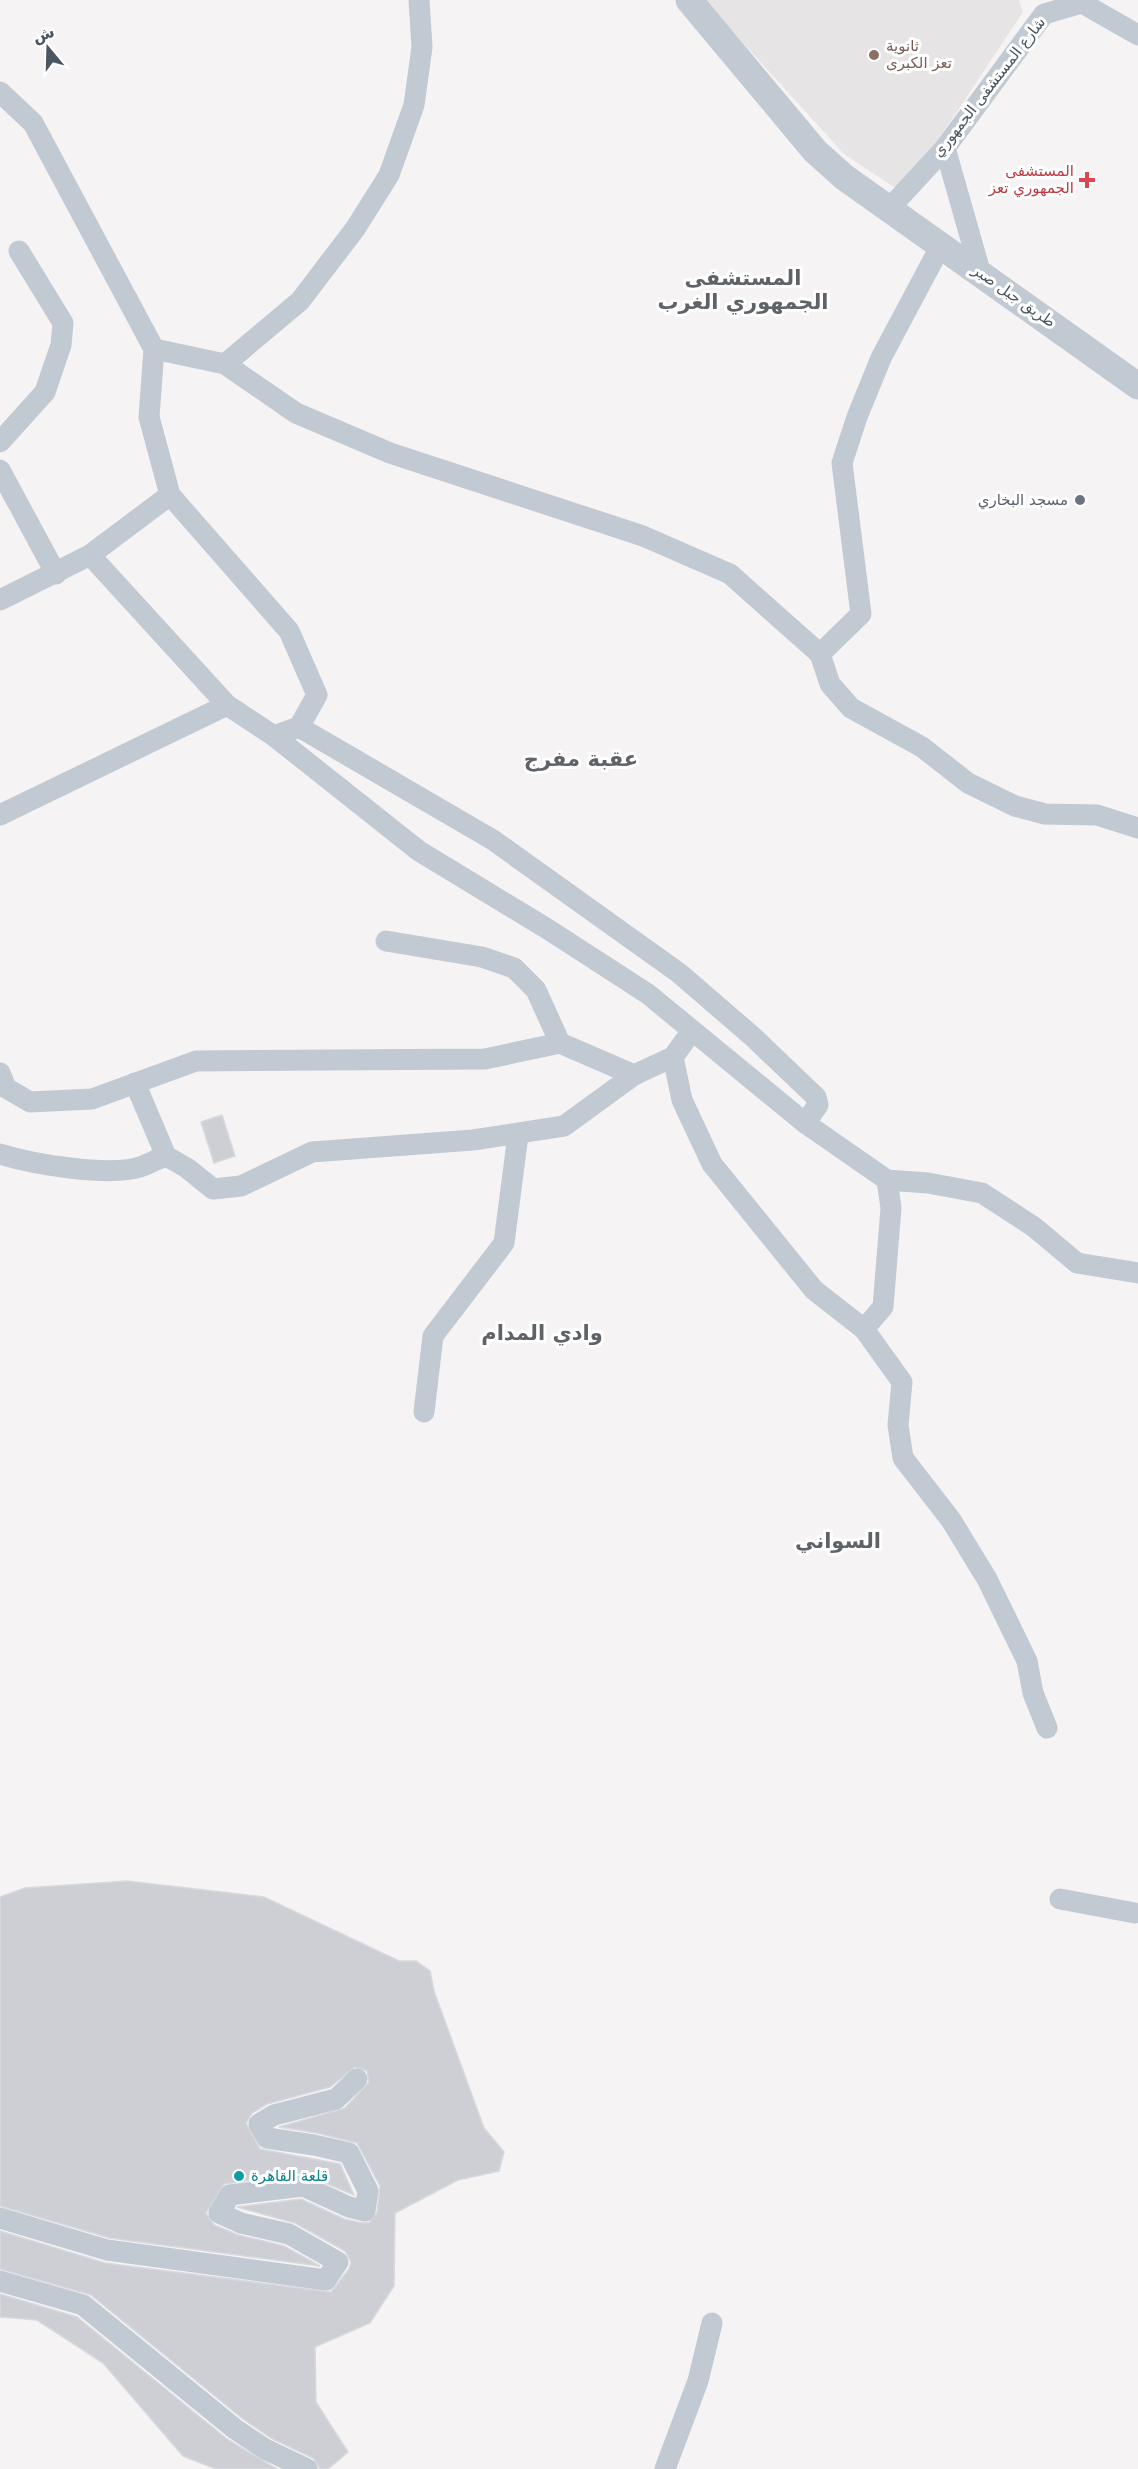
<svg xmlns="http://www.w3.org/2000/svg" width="1138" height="2469" font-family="'DejaVu Sans',Cairo,sans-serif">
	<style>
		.education { fill: #e6e4e5 }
		.building { fill: #cdcfd5; stroke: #d7d9de; stroke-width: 1.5 }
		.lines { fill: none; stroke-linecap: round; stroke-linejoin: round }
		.minor { stroke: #c1cad2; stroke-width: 21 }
		.tertiary { stroke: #c1cad2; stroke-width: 27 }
		.education-dot { fill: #8d6e63; stroke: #fff; stroke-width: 2 }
		.health-dot { fill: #e0444e; stroke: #fff; stroke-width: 2 }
		.worship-dot { fill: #6b7280; stroke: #fff; stroke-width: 2 }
		.culture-dot { fill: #0f9aa8; stroke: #fff; stroke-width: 2 }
		.labels { text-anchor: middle; stroke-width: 6; stroke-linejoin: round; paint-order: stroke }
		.education-label { font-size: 15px; fill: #785e54; stroke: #fff; text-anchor: start }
		.street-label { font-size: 15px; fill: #4a5661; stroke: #fff }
		.health-label { font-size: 15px; fill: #be3a42; stroke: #fff; text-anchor: end }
		.worship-label { font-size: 15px; fill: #5b616d; stroke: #fff; text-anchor: end }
		.culture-label { font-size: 15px; fill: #0d838f; stroke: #fff; text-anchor: start }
		.district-label { font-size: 21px; font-weight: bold; fill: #5f6368; stroke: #fff }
	</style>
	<rect width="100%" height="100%" fill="#f5f3f3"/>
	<!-- education -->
	<polygon class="education" points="704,0 1019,0 1023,12 903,193 844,154"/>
	<!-- building -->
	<g class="building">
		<polygon points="222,1115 235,1156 214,1163 201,1122"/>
		<polygon points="127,1881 264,1897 399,1961 416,1961 430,1971 434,1991 484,2128 504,2152 499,2171 458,2180 395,2213 394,2286 370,2323 315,2347 316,2402 348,2452 328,2469 320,2469 313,2458 271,2438 243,2419 91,2295 0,2269 0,2231 105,2263 331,2292 349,2269 351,2262 345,2251 295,2223 237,2207 301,2199 344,2219 362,2223 369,2223 377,2213 380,2186 357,2143 317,2133 279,2127 345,2108 369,2082 367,2071 355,2067 330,2087 267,2104 252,2113 246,2123 260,2149 340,2164 354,2195 301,2173 224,2184 206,2213 214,2225 238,2235 284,2246 320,2266 110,2238 0,2206 0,1897 25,1888"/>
		<polygon points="0,2294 77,2317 227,2439 277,2469 216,2469 183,2456 103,2363 37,2320 0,2317"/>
	</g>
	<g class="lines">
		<!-- minor -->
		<g class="minor">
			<polyline points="0,92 33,123 154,349 149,417 170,495 289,631 317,695 299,727 274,736"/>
			<polyline points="945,148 980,271"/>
			<polyline points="888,210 945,148 1044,14 1082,3 1138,35"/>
			<polyline points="154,349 225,364 300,301 355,229 389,175 414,105 422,47 419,0"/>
			<polyline points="225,364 296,413 390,453 643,536 730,574 820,654 861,614 842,463 857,417 881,358 940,247"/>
			<polyline points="0,442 45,392 61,345 63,323 19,251"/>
			<polyline points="0,470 56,574"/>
			<polyline points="90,555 227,705 274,736 419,851 546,928 648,994 805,1123 887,1180"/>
			<polyline points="0,600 90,555 170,495"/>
			<polyline points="820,654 830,684 851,708 922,747 968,783 1015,806 1045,814 1097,815 1138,828"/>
			<polyline points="299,727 493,840 679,973 752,1036 816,1097 818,1105 805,1123"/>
			<polyline points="0,815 227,705"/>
			<polyline points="386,941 482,957 514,968 536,990 560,1043"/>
			<polyline points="673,1057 682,1100 712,1164 814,1290 864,1329 902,1382 898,1425 903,1458 951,1520 987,1579 1027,1661 1033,1693 1047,1728"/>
			<polyline points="0,1073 6,1088 30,1102 92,1099 196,1061 485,1059 560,1043 634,1075"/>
			<polyline points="135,1083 166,1156 187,1168 213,1189 241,1186 312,1152 473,1140 564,1126 634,1075 673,1057 692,1031"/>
			<path d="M0 1154C32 1164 108 1177 140 1167 149 1164 157 1159 166 1156"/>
			<polyline points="864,1329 883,1307 891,1208 887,1180 928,1183 982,1193 1034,1227 1077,1263 1138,1273"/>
			<polyline points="424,1412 433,1336 504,1243 518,1135"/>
			<polyline points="1060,1899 1135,1913"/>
			<polyline points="0,2218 107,2250 326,2280 338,2262 289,2234 241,2223 219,2213 230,2195 303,2186 349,2207 365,2211 368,2191 349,2153 314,2145 267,2138 259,2124 274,2115 336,2099 357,2079"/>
			<polyline points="0,2281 83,2305 235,2429 265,2449 307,2469"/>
			<polyline points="665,2469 698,2381 712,2323"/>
		</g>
		<!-- tertiary -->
		<polyline class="tertiary" points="689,0 815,151 844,177 1138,386"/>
	</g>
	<!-- markers -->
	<circle class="education-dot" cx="874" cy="55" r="6"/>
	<path class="health-dot" d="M1084 171h6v6h6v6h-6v6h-6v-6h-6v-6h6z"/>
	<circle class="worship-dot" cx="1080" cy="500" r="6"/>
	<circle class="culture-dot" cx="239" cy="2176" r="6"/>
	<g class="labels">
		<!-- education labels -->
		<g class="education-label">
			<text x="886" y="51">ثانوية<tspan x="886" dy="17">تعز الكبرى</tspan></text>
		</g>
		<!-- street labels -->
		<g class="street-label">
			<text transform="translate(989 87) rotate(-52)" y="5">شارع المستشفى الجمهوري</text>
			<text transform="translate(1014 296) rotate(35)" y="5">طريق جبل صبر</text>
		</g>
		<!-- health labels -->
		<g class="health-label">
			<text x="1074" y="176">المستشفى<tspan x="1074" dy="17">الجمهوري تعز</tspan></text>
		</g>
		<!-- worship labels -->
		<g class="worship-label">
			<text x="1068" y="505">مسجد البخاري</text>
		</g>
		<!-- culture labels -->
		<g class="culture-label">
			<text x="251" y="2181">قلعة القاهرة</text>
		</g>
		<!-- district labels -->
		<g class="district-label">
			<text x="743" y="285">المستشفى<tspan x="743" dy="24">الجمهوري الغرب</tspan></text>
			<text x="581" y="766">عقبة مفرج</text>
			<text x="542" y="1340">وادي المدام</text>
			<text x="838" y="1548">السواني</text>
		</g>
	</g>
	<!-- north arrow -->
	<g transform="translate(48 48) rotate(341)" stroke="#ffffff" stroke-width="4.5" paint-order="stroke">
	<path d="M0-4.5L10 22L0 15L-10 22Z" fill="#4a5661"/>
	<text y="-9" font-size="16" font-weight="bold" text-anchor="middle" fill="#4a5661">ش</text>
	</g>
</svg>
